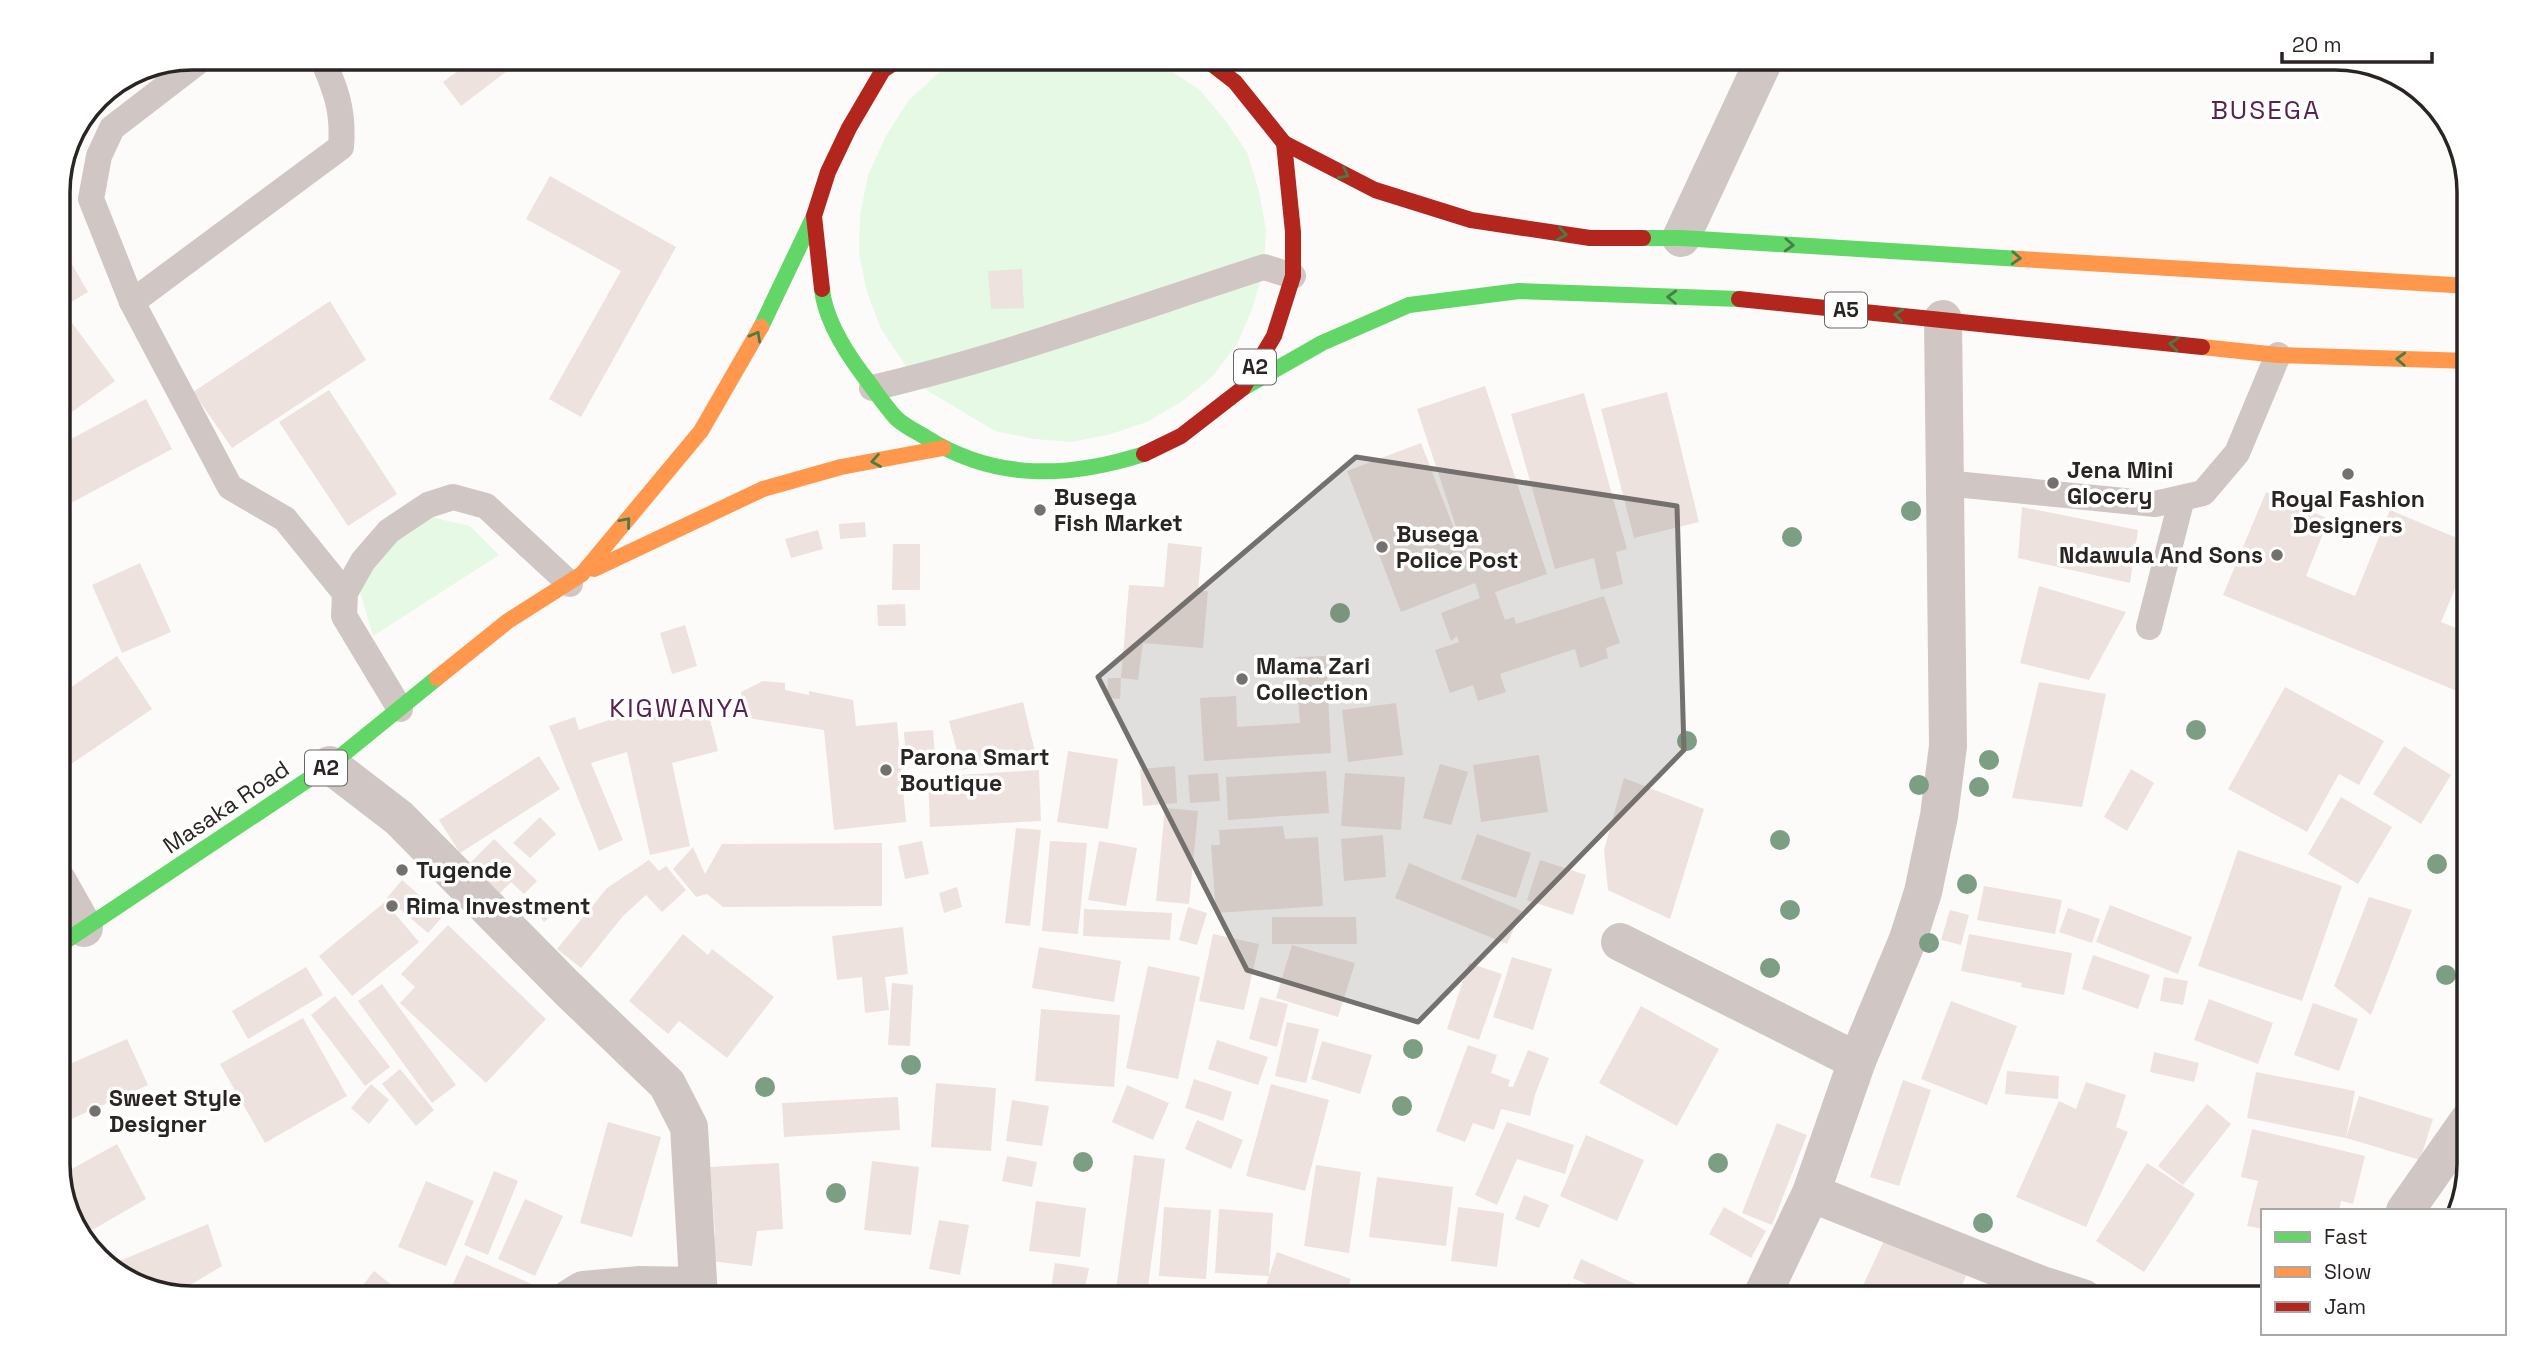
<svg xmlns="http://www.w3.org/2000/svg" width="2527" height="1356" font-family="'Space Grotesk',sans-serif">
	<style>
		.green { fill: #e5f9e5 }
		.building { fill: #ede2dd }
		.lines { fill: none; stroke-linecap: round; stroke-linejoin: round }
		.lane { stroke: #d0c7c4; stroke-width: 26 }
		.street { stroke: #d0c7c4; stroke-width: 38 }
		.fast { stroke: #63d668; stroke-width: 16 }
		.slow { stroke: #ff974d; stroke-width: 16 }
		.jam { stroke: #b3261e; stroke-width: 16 }
		.tree { fill: #7c9e82 }
		.oneway { stroke: #467e46 }
		.marked { fill: #74706e; fill-opacity: 0.2; stroke: #74706e; stroke-width: 5; stroke-linejoin: round }
		.poi-dot { fill: #74706e; stroke: #fff; stroke-width: 2.5 }
		.labels { text-anchor: middle; stroke-width: 7; stroke-linejoin: round; paint-order: stroke }
		.shield { fill: #fff; stroke: #6a6665; stroke-width: 2 }
		.shield-label { font-size: 21px; font-weight: bold; fill: #2a2523 }
		.poi-label { font-size: 23px; font-weight: bold; fill: #2a2523; stroke: #fff; text-anchor: start }
		.street-label { font-size: 23px; fill: #2a2523; stroke: #fff }
		.quarter-label { font-size: 26px; letter-spacing: 2px; fill: #58224f; stroke: #fff }
		.rim { fill: none; stroke: #2a2523; stroke-width: 3.5 }
	</style>
	<rect width="100%" height="100%" fill="#fdfbfa"/>
	<!-- green -->
	<g class="green">
		<polygon points="961,58 1150,58 1199,89 1225,120 1247,152 1259,191 1266,230 1264,267 1253,307 1238,342 1213,376 1184,400 1147,422 1111,434 1072,442 1034,439 995,431 928,391 914,378 881,329 867,292 859,254 860,215 868,175 886,136 908,101 937,74"/>
		<polygon points="427,516 470,526 499,555 373,636 360,592 363,564"/>
	</g>
	<!-- building -->
	<g class="building">
		<polygon points="475,58 524,58 461,106 443,82"/>
		<polygon points="550,176 676,247 581,417 549,399 621,271 526,219"/>
		<polygon points="66,254 88,292 58,310 58,259"/>
		<polygon points="1022,269 1024,308 991,309 988,271"/>
		<polygon points="330,301 366,360 232,448 193,392"/>
		<polygon points="67,316 115,381 58,422 58,323"/>
		<polygon points="1485,386 1547,574 1495,592 1505,620 1514,617 1516,624 1604,596 1620,643 1606,648 1608,658 1580,668 1575,649 1500,674 1506,692 1478,701 1473,685 1450,693 1435,650 1459,642 1457,636 1451,641 1441,613 1480,598 1475,583 1401,612 1347,471 1421,443 1473,578 1417,409"/>
		<polygon points="329,390 397,494 348,526 279,422"/>
		<polygon points="1667,392 1699,522 1634,538 1601,409"/>
		<polygon points="1584,393 1627,549 1616,552 1623,584 1601,590 1594,558 1555,569 1511,414"/>
		<polygon points="146,399 172,449 58,510 58,446"/>
		<polygon points="2266,492 2329,519 2306,576 2355,596 2390,510 2469,543 2469,555 2441,622 2469,633 2469,696 2223,595"/>
		<polygon points="2022,507 2138,530 2130,583 2018,558"/>
		<polygon points="865,522 866,537 840,539 839,524"/>
		<polygon points="818,530 823,549 791,558 785,539"/>
		<polygon points="1168,543 1202,547 1198,591 1208,591 1203,648 1143,643 1138,680 1121,678 1129,585 1164,587"/>
		<polygon points="893,544 920,544 920,590 892,590"/>
		<polygon points="58,555 69,568 58,578"/>
		<polygon points="140,563 171,632 122,653 92,585"/>
		<polygon points="2039,586 2126,612 2089,680 2020,663"/>
		<polygon points="905,604 906,626 878,626 877,605"/>
		<polygon points="685,625 697,666 672,674 660,633"/>
		<polygon points="117,656 152,709 58,773 58,696"/>
		<polygon points="1326,656 1331,753 1204,761 1200,698 1236,696 1237,727 1300,723 1295,657"/>
		<polygon points="1108,678 1121,678 1120,699 1107,698"/>
		<polygon points="763,681 785,683 785,690 809,695 809,691 853,700 856,726 897,722 906,822 834,830 824,730 741,717 741,692"/>
		<polygon points="2039,682 2106,694 2082,807 2012,798"/>
		<polygon points="2285,687 2384,741 2359,785 2339,774 2307,832 2228,789"/>
		<polygon points="1023,702 1035,752 962,770 949,721"/>
		<polygon points="1396,703 1403,755 1348,762 1342,710"/>
		<polygon points="661,710 687,719 708,712 718,751 672,763 690,846 650,855 627,752 591,763 623,840 599,851 549,726 575,717 579,730 633,712 635,720"/>
		<polygon points="933,730 935,757 906,759 904,732"/>
		<polygon points="2404,746 2451,775 2421,824 2373,794"/>
		<polygon points="1068,751 1118,759 1108,829 1057,822"/>
		<polygon points="1539,755 1548,812 1481,822 1473,765"/>
		<polygon points="539,756 560,789 460,853 439,820"/>
		<polygon points="1440,764 1468,772 1451,825 1423,818"/>
		<polygon points="1175,766 1177,803 1143,806 1140,769"/>
		<polygon points="2131,769 2154,783 2127,831 2104,817"/>
		<polygon points="1039,770 1041,821 930,827 928,777"/>
		<polygon points="1326,771 1329,813 1228,820 1226,777"/>
		<polygon points="1218,773 1220,801 1190,803 1188,775"/>
		<polygon points="1345,773 1405,777 1401,830 1341,826"/>
		<polygon points="1624,778 1704,809 1670,919 1608,890 1604,850"/>
		<polygon points="2341,797 2392,827 2358,884 2308,854"/>
		<polygon points="1165,808 1198,811 1189,904 1156,901"/>
		<polygon points="540,817 556,834 530,858 513,843"/>
		<polygon points="1283,826 1285,839 1318,837 1323,906 1216,913 1211,845 1220,845 1219,830"/>
		<polygon points="1016,828 1041,830 1030,926 1005,923"/>
		<polygon points="1477,834 1531,853 1516,898 1461,879"/>
		<polygon points="1383,835 1386,877 1344,881 1341,839"/>
		<polygon points="494,839 537,881 524,894 511,882 500,893 470,863"/>
		<polygon points="922,841 929,874 905,879 898,846"/>
		<polygon points="1050,841 1087,843 1078,934 1042,931"/>
		<polygon points="1099,841 1137,848 1126,906 1088,900"/>
		<polygon points="882,843 882,906 723,907 707,894 696,897 673,869 693,847 705,874 722,844"/>
		<polygon points="2238,850 2342,886 2302,1001 2198,966"/>
		<polygon points="649,860 659,871 666,866 686,890 662,912 646,895 623,916 581,968 557,949 607,888"/>
		<polygon points="1540,860 1586,875 1573,915 1527,900"/>
		<polygon points="1409,863 1522,911 1507,944 1395,898"/>
		<polygon points="402,880 443,916 428,933 387,898"/>
		<polygon points="1984,886 2062,900 2055,934 1977,920"/>
		<polygon points="957,887 962,907 944,913 939,893"/>
		<polygon points="2369,897 2412,910 2371,1015 2334,986"/>
		<polygon points="546,900 556,912 544,922 534,909"/>
		<polygon points="385,902 419,942 352,996 319,956"/>
		<polygon points="2110,905 2192,937 2178,974 2096,942"/>
		<polygon points="1188,907 1207,913 1197,945 1179,940"/>
		<polygon points="2068,908 2100,919 2092,943 2059,932"/>
		<polygon points="1084,909 1172,913 1170,940 1083,936"/>
		<polygon points="1950,910 1969,915 1961,945 1941,940"/>
		<polygon points="1272,917 1356,917 1357,944 1272,944"/>
		<polygon points="448,925 546,1019 486,1083 400,1003 415,987 401,974"/>
		<polygon points="903,927 908,974 885,977 889,1010 865,1013 862,977 837,980 832,936"/>
		<polygon points="683,934 708,955 712,949 774,997 727,1058 679,1021 668,1034 629,1001"/>
		<polygon points="1213,934 1259,944 1244,1010 1199,1001"/>
		<polygon points="1969,934 2072,953 2064,995 2021,987 2022,983 1961,971"/>
		<polygon points="1292,945 1355,963 1338,1017 1276,998"/>
		<polygon points="1039,947 1121,961 1114,1002 1032,988"/>
		<polygon points="2093,955 2150,975 2138,1009 2082,989"/>
		<polygon points="1512,957 1552,969 1533,1030 1493,1017"/>
		<polygon points="1469,963 1502,974 1479,1040 1447,1029"/>
		<polygon points="1148,966 1200,977 1178,1079 1126,1068"/>
		<polygon points="306,967 323,995 248,1039 232,1011"/>
		<polygon points="2164,977 2188,981 2183,1005 2160,1001"/>
		<polygon points="892,983 913,985 910,1046 888,1045"/>
		<polygon points="382,984 456,1085 432,1103 358,1001"/>
		<polygon points="335,996 390,1067 365,1086 311,1015"/>
		<polygon points="1260,997 1288,1004 1277,1047 1249,1039"/>
		<polygon points="2209,999 2273,1023 2258,1064 2194,1040"/>
		<polygon points="1951,1001 2017,1026 1987,1105 1921,1079"/>
		<polygon points="2313,1003 2358,1019 2339,1071 2294,1055"/>
		<polygon points="1641,1006 1719,1049 1677,1126 1599,1083"/>
		<polygon points="1041,1009 1120,1015 1114,1087 1035,1081"/>
		<polygon points="303,1018 347,1096 265,1143 220,1064"/>
		<polygon points="1287,1022 1319,1029 1306,1083 1275,1076"/>
		<polygon points="127,1039 148,1085 58,1125 58,1069"/>
		<polygon points="1217,1040 1268,1057 1258,1085 1208,1069"/>
		<polygon points="1322,1041 1372,1055 1360,1094 1311,1079"/>
		<polygon points="1468,1045 1497,1055 1491,1073 1510,1080 1508,1086 1513,1087 1528,1050 1549,1058 1535,1095 1530,1116 1501,1109 1494,1130 1473,1123 1465,1142 1436,1131"/>
		<polygon points="2154,1052 2199,1063 2194,1082 2150,1072"/>
		<polygon points="400,1069 434,1110 416,1126 382,1084"/>
		<polygon points="2007,1071 2059,1076 2058,1099 2005,1094"/>
		<polygon points="2256,1072 2355,1091 2346,1138 2359,1096 2433,1119 2420,1160 2346,1138 2247,1118"/>
		<polygon points="1194,1079 1232,1092 1223,1121 1185,1108"/>
		<polygon points="1903,1080 1931,1090 1899,1186 1870,1177"/>
		<polygon points="2086,1082 2126,1095 2116,1127 2128,1132 2086,1227 2016,1197 2059,1101 2076,1109"/>
		<polygon points="936,1083 996,1088 991,1151 931,1147"/>
		<polygon points="371,1084 389,1100 369,1124 351,1108"/>
		<polygon points="1271,1084 1329,1100 1305,1191 1246,1176"/>
		<polygon points="1127,1085 1169,1103 1153,1140 1112,1122"/>
		<polygon points="898,1097 900,1130 784,1137 782,1103"/>
		<polygon points="1012,1100 1049,1106 1042,1146 1006,1141"/>
		<polygon points="2207,1104 2231,1124 2183,1185 2158,1166"/>
		<polygon points="1197,1120 1243,1140 1231,1169 1185,1149"/>
		<polygon points="608,1122 661,1137 632,1237 580,1223"/>
		<polygon points="1507,1122 1574,1145 1565,1174 1517,1159 1497,1205 1475,1195"/>
		<polygon points="1777,1123 1807,1135 1772,1225 1742,1213"/>
		<polygon points="2252,1129 2365,1156 2353,1204 2341,1201 2339,1211 2263,1211 2263,1229 2247,1226 2258,1181 2241,1177"/>
		<polygon points="1586,1135 1644,1160 1617,1221 1560,1196"/>
		<polygon points="117,1144 146,1199 80,1237 59,1176"/>
		<polygon points="1134,1155 1165,1159 1147,1294 1116,1290"/>
		<polygon points="1007,1156 1037,1162 1032,1187 1002,1181"/>
		<polygon points="872,1161 919,1167 911,1235 864,1230"/>
		<polygon points="779,1163 783,1229 757,1231 752,1266 711,1261 715,1233 710,1167"/>
		<polygon points="2147,1163 2195,1194 2144,1272 2096,1241"/>
		<polygon points="1316,1165 1361,1172 1349,1253 1304,1246"/>
		<polygon points="494,1171 518,1181 488,1255 464,1245"/>
		<polygon points="1377,1177 1453,1187 1446,1246 1369,1237"/>
		<polygon points="426,1181 474,1201 446,1266 398,1247"/>
		<polygon points="1524,1195 1549,1205 1539,1228 1515,1219"/>
		<polygon points="525,1199 563,1216 535,1276 498,1259"/>
		<polygon points="1036,1201 1086,1208 1080,1257 1029,1251"/>
		<polygon points="1164,1207 1211,1210 1206,1279 1159,1276"/>
		<polygon points="1458,1207 1504,1213 1497,1267 1451,1261"/>
		<polygon points="1724,1207 1766,1231 1751,1258 1709,1234"/>
		<polygon points="1219,1209 1273,1213 1269,1276 1277,1252 1351,1279 1344,1298 1302,1298 1266,1285 1269,1276 1215,1273"/>
		<polygon points="939,1220 969,1225 960,1275 929,1269"/>
		<polygon points="208,1224 222,1266 175,1294 132,1284 110,1265"/>
		<polygon points="1887,1234 1968,1272 1956,1298 1857,1298"/>
		<polygon points="466,1255 536,1286 530,1298 479,1298 452,1286"/>
		<polygon points="1581,1259 1666,1298 1616,1298 1573,1278"/>
		<polygon points="1055,1263 1089,1268 1084,1293 1051,1288"/>
		<polygon points="374,1271 408,1298 353,1298"/>
		<polygon points="1568,1283 1598,1298 1560,1298"/>
	</g>
	<g class="lines">
		<!-- lane -->
		<g class="lane">
			<polyline points="203,58 112,128 99,156 91,199 132,302 230,487 285,519 345,593"/>
			<path d="M132 302 341 147C344 111 336 90 322 58"/>
			<path d="M872 388C1005 357 1134 309 1264 267L1293 276"/>
			<polyline points="1945,483 2155,504 2203,493 2237,453 2278,355"/>
			<polyline points="2149,627 2182,498"/>
			<polyline points="400,709 344,616 345,593 363,561 389,531 428,505 453,497 486,506 570,584"/>
		</g>
		<!-- street -->
		<g class="street">
			<polyline points="1681,238 1765,58"/>
			<polyline points="330,765 399,818 568,989 667,1084 689,1127 699,1298"/>
			<polyline points="58,882 84,928"/>
			<polyline points="1620,942 1857,1061"/>
			<polyline points="1811,1193 2039,1284 2083,1298"/>
			<polyline points="2405,1211 2469,1120"/>
			<polyline points="570,1298 583,1290 640,1285 698,1286"/>
			<polyline points="1761,1298 1811,1193 1857,1061 1908,939 1923,892 1939,816 1948,746 1943,319"/>
		</g>
		<!-- fast -->
		<g class="fast">
			<polyline points="1643,238 1681,238 2020,259"/>
			<path d="M822 289C825 319 845 351 863 375 874 389 884 405 896 418 904 426 917 432 927 438 996 481 1069 478 1144 454"/>
			<polyline points="761,327 814,216"/>
			<polyline points="1243,388 1322,343 1409,305 1519,291 1739,299"/>
			<polyline points="58,946 330,765 437,678"/>
		</g>
		<!-- slow -->
		<g class="slow">
			<polyline points="2020,259 2469,286"/>
			<polyline points="2202,347 2278,355 2469,361"/>
			<polyline points="594,569 763,489 841,467 943,448"/>
			<polyline points="437,678 508,621 582,574 701,431 761,327"/>
		</g>
		<!-- jam -->
		<g class="jam">
			<polyline points="1284,143 1375,190 1471,220 1590,238 1643,238"/>
			<polyline points="822,289 814,216 828,172 849,128 883,70 901,58"/>
			<polyline points="1739,299 2202,347"/>
			<polyline points="1144,454 1181,436 1243,388 1274,336 1293,276 1293,232 1284,143 1235,82 1204,58"/>
		</g>
	</g>
	<!-- trees -->
	<g class="tree">
		<circle cx="1911" cy="511" r="10"/>
		<circle cx="1792" cy="537" r="10"/>
		<circle cx="1340" cy="613" r="10"/>
		<circle cx="2196" cy="730" r="10"/>
		<circle cx="1687" cy="741" r="10"/>
		<circle cx="1989" cy="760" r="10"/>
		<circle cx="1919" cy="785" r="10"/>
		<circle cx="1979" cy="787" r="10"/>
		<circle cx="1780" cy="840" r="10"/>
		<circle cx="2437" cy="864" r="10"/>
		<circle cx="1967" cy="884" r="10"/>
		<circle cx="1790" cy="910" r="10"/>
		<circle cx="1929" cy="943" r="10"/>
		<circle cx="1770" cy="968" r="10"/>
		<circle cx="2446" cy="975" r="10"/>
		<circle cx="1413" cy="1049" r="10"/>
		<circle cx="911" cy="1065" r="10"/>
		<circle cx="765" cy="1087" r="10"/>
		<circle cx="1402" cy="1106" r="10"/>
		<circle cx="1083" cy="1162" r="10"/>
		<circle cx="1718" cy="1163" r="10"/>
		<circle cx="836" cy="1193" r="10"/>
		<circle cx="1983" cy="1223" r="10"/>
	</g>
	<!-- one-way arrows -->
	<defs><path id="oneway-chevron" d="M-2-3.5L2.5 0L-2 3.5" fill="none" stroke-width="1.6" stroke-linecap="round" stroke-linejoin="round" transform="scale(1.75)"/></defs>
	<g class="oneway">
		<use href="#oneway-chevron" transform="translate(1344 174) rotate(27)"/>
		<use href="#oneway-chevron" transform="translate(1562 234) rotate(9)"/>
		<use href="#oneway-chevron" transform="translate(1789 245) rotate(3)"/>
		<use href="#oneway-chevron" transform="translate(2016 258) rotate(3)"/>
		<use href="#oneway-chevron" transform="translate(1672 297) rotate(-178)"/>
		<use href="#oneway-chevron" transform="translate(1899 315) rotate(-174)"/>
		<use href="#oneway-chevron" transform="translate(756 336) rotate(-61)"/>
		<use href="#oneway-chevron" transform="translate(2174 344) rotate(-174)"/>
		<use href="#oneway-chevron" transform="translate(2401 359) rotate(-178)"/>
		<use href="#oneway-chevron" transform="translate(876 461) rotate(170)"/>
		<use href="#oneway-chevron" transform="translate(626 522) rotate(-50)"/>
	</g>
	<!-- marked area -->
	<path class="marked" d="M1356 457 1677 506 1684 750 1418 1022 1247 970 1098 677Z"/>
	<!-- markers -->
	<g class="poi-dot">
		<circle cx="2348" cy="474" r="7"/>
		<circle cx="2053" cy="483" r="7"/>
		<circle cx="1040" cy="510" r="7"/>
		<circle cx="1382" cy="547" r="7"/>
		<circle cx="2277" cy="555" r="7"/>
		<circle cx="1242" cy="679" r="7"/>
		<circle cx="886" cy="770" r="7"/>
		<circle cx="402" cy="870" r="7"/>
		<circle cx="392" cy="906" r="7"/>
		<circle cx="95" cy="1111" r="7"/>
	</g>
	<g class="labels">
		<!-- shield labels -->
		<g class="shield">
			<rect x="1825" y="292.5" width="42" height="35" rx="5"/>
			<rect x="1234" y="349.5" width="42" height="35" rx="5"/>
			<rect x="305" y="750.5" width="42" height="35" rx="5"/>
		</g>
		<g class="shield-label">
			<text x="1846" y="317">A5</text>
			<text x="1255" y="374">A2</text>
			<text x="326" y="775">A2</text>
		</g>
		<!-- poi labels -->
		<g class="poi-label">
			<text x="2067" y="478">Jena Mini<tspan x="2067" dy="26">Glocery</tspan></text>
			<text x="1054" y="505">Busega<tspan x="1054" dy="26">Fish Market</tspan></text>
			<text x="2348" y="507" text-anchor="middle">Royal Fashion<tspan x="2348" dy="26">Designers</tspan></text>
			<text x="1396" y="542">Busega<tspan x="1396" dy="26">Police Post</tspan></text>
			<text x="2263" y="563" text-anchor="end">Ndawula And Sons</text>
			<text x="1256" y="674">Mama Zari<tspan x="1256" dy="26">Collection</tspan></text>
			<text x="900" y="765">Parona Smart<tspan x="900" dy="26">Boutique</tspan></text>
			<text x="416" y="878">Tugende</text>
			<text x="406" y="914">Rima Investment</text>
			<text x="109" y="1106">Sweet Style<tspan x="109" dy="26">Designer</tspan></text>
		</g>
		<!-- street labels -->
		<g class="street-label">
			<text transform="translate(226 807) rotate(-34)" y="8">Masaka Road</text>
		</g>
		<!-- quarter labels -->
		<g class="quarter-label">
			<text x="2266" y="119">BUSEGA</text>
			<text x="680" y="717">KIGWANYA</text>
		</g>
	</g>
	<!-- crop -->
	<path d="M0 0H2527V1356H0ZM192 70H2335A122 122 0 0 1 2457 192V1164A122 122 0 0 1 2335 1286H192A122 122 0 0 1 70 1164V192A122 122 0 0 1 192 70Z" fill="#fff" fill-rule="evenodd"/>
	<path class="rim" d="M192 70H2335A122 122 0 0 1 2457 192V1164A122 122 0 0 1 2335 1286H192A122 122 0 0 1 70 1164V192A122 122 0 0 1 192 70Z"/>
	<!-- legend -->
	<rect x="2261" y="1209" width="245" height="126" fill="#ffffff" stroke="#aaa8a7" stroke-width="2"/>
	<rect x="2275" y="1232" width="35" height="10" fill="#63d668" stroke="#aaa8a7" stroke-width="2"/>
	<text x="2324" y="1244" font-size="21" fill="#2a2523">Fast</text>
	<rect x="2275" y="1267" width="35" height="10" fill="#ff974d" stroke="#aaa8a7" stroke-width="2"/>
	<text x="2324" y="1279" font-size="21" fill="#2a2523">Slow</text>
	<rect x="2275" y="1302" width="35" height="10" fill="#b3261e" stroke="#aaa8a7" stroke-width="2"/>
	<text x="2324" y="1314" font-size="21" fill="#2a2523">Jam</text>
	<!-- scale -->
	<path d="M2282 52v10h150v-10" fill="none" stroke="#2a2523" stroke-width="3.5"/>
	<text x="2292" y="52" font-size="21" fill="#2a2523" stroke="#ffffff" stroke-width="5" paint-order="stroke">20 m</text>
</svg>
